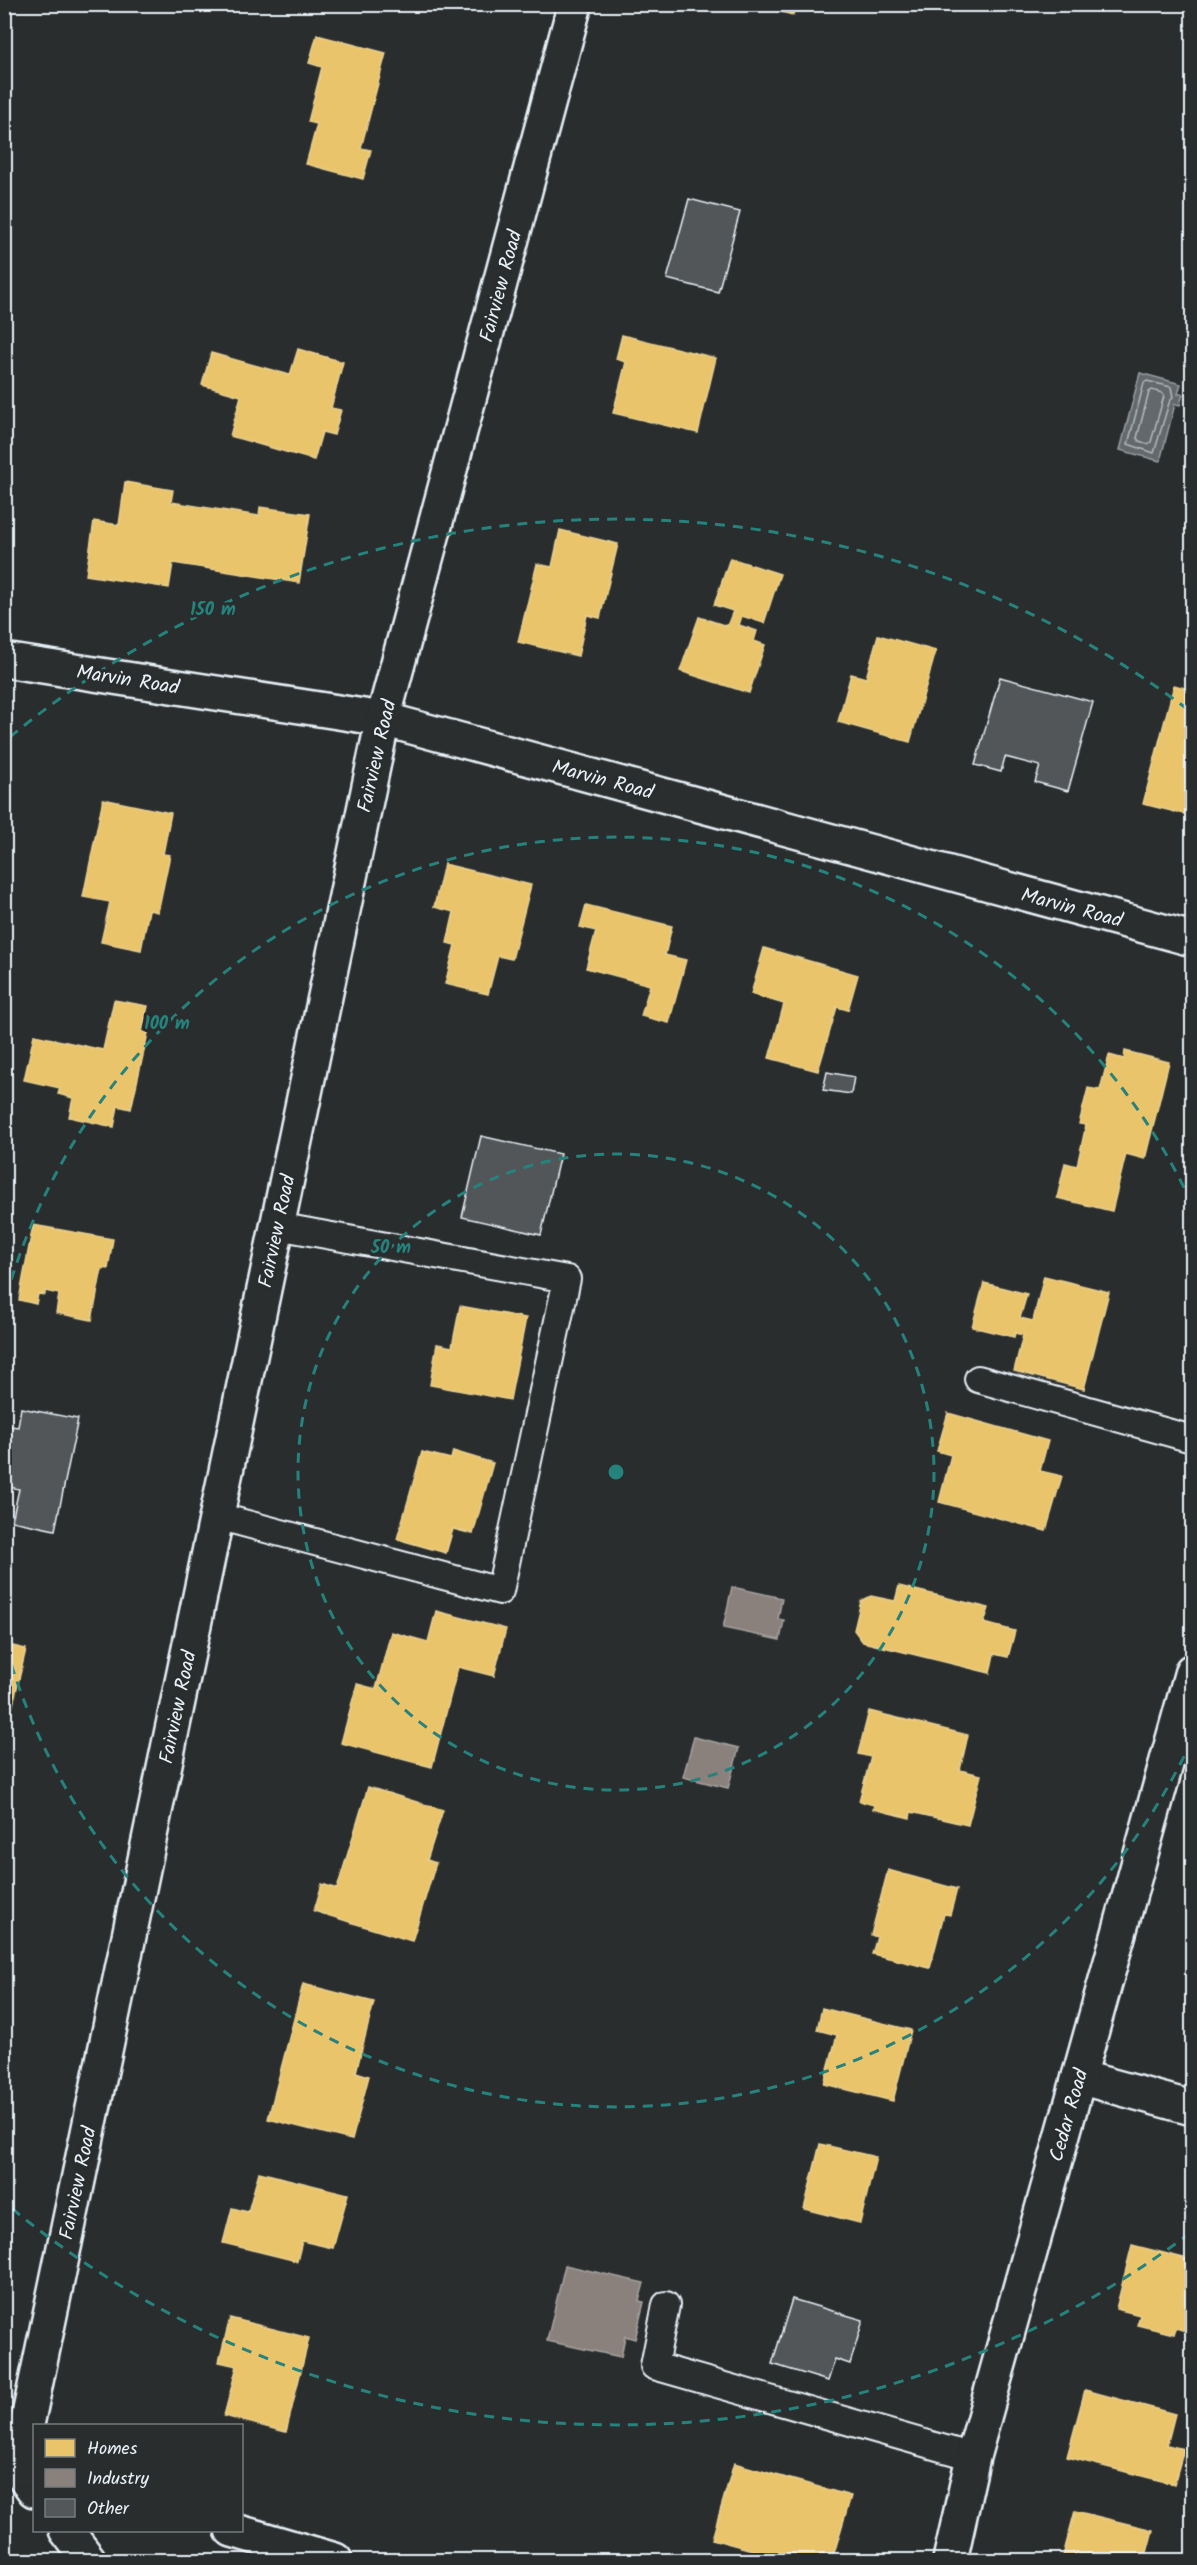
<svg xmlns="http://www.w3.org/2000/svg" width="1197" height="2565" font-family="Kalam,sans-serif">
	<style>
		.water { fill: #63686b; stroke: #989fa3; stroke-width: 1.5 }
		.homes { fill: #e9c46a; stroke: #e9d295; stroke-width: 1.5 }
		.industry { fill: #8a817c; stroke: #a6a3a1; stroke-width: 1.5 }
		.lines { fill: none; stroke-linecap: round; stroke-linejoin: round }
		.shore { stroke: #b3bac0; stroke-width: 1.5 }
		.building { fill: #535759; stroke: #e8f1f8; stroke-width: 1.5 }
		.service-casing { stroke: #e8f1f8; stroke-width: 30 }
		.minor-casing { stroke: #e8f1f8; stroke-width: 38 }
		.primary-casing { stroke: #e8f1f8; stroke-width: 38 }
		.service { stroke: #2a2d2e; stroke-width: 26 }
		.minor { stroke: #2a2d2e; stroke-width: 33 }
		.primary { stroke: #2a2d2e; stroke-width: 33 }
		.ring { fill: none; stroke: #25827c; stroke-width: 3; stroke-dasharray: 10 8 }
		.labels { text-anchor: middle; stroke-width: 6; stroke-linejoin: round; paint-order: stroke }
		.street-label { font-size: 20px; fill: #e8f1f8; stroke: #2a2d2e }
		.centre { fill: #25827c; stroke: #2a2d2e; stroke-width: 3 }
		.ring-label { font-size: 18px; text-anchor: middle; font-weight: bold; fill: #25827c; stroke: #2a2d2e; stroke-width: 6; stroke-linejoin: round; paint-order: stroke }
	</style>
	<rect width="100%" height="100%" fill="#2a2d2e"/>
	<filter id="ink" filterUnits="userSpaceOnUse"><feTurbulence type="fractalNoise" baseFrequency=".0167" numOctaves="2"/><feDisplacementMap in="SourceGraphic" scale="12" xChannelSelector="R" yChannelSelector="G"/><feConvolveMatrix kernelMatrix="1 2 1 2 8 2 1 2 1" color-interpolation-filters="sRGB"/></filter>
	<g filter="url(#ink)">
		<!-- water -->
		<polygon class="water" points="1140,373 1181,384 1178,394 1183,394 1180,405 1175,404 1160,461 1120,450"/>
		<!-- homes -->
		<g class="homes">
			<polygon points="752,4 796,4 793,15"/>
			<polygon points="317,35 386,53 361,148 371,150 363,179 306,164 317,124 308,122 322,67 309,63"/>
			<polygon points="622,335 716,358 698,433 613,413 626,362 616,359"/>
			<polygon points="298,349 343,362 331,408 341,410 334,435 322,432 314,460 230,436 241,396 202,385 211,353 290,375"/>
			<polygon points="1192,481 1192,509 1190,508 1192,499 1188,494"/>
			<polygon points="125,482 173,490 171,502 259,516 260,507 310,514 299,583 173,563 169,588 86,575 94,521 119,525"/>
			<polygon points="560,530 618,544 600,618 587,615 578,656 518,642 537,564 552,567"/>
			<polygon points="730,558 780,574 764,623 742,616 739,625 757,631 754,641 765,645 749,693 680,671 699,617 727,626 733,611 714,605"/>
			<polygon points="878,635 936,651 910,742 838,722 851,674 866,678"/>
			<polygon points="1174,685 1192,690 1192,816 1143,804"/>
			<polygon points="103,799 171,813 163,854 170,855 158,912 149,910 141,950 101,942 110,902 83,897"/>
			<polygon points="444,864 531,885 512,959 498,956 488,994 445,984 455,945 447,943 454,912 434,907"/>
			<polygon points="586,905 672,926 665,955 686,960 669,1023 641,1016 650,985 586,968 596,931 580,927"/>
			<polygon points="764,948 858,975 848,1010 837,1007 818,1071 769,1058 784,1004 751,994"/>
			<polygon points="114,1000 148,1006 142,1032 148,1033 131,1109 118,1106 114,1127 69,1117 73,1098 58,1094 60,1088 24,1080 34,1035 103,1050"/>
			<polygon points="1125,1051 1169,1062 1145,1159 1126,1154 1112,1211 1057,1198 1065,1163 1077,1166 1086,1125 1079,1124 1088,1088 1100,1090 1109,1055 1124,1059"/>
			<polygon points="33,1225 113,1239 108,1269 102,1268 92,1320 56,1313 59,1294 45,1291 45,1295 38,1294 36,1304 19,1300"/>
			<polygon points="1044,1276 1109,1292 1084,1389 1014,1371 1023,1335 1015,1333 1014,1337 972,1327 984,1283 1027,1294 1020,1318 1033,1321"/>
			<polygon points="460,1306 526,1318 510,1400 430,1385 437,1344 452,1347"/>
			<polygon points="948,1413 1048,1441 1040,1471 1062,1476 1046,1531 939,1502 951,1455 937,1451"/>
			<polygon points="453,1451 493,1463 473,1534 453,1529 446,1553 397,1539 422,1452 451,1459"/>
			<polygon points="899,1586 989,1608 984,1623 1015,1631 1008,1657 994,1654 990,1673 863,1642 854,1630 861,1601 871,1596 895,1601"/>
			<polygon points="436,1611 506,1629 494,1676 458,1667 432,1767 341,1743 357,1684 376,1689 391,1632 428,1642"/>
			<polygon points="4,1644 26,1649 8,1726 4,1725"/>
			<polygon points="869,1711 968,1735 960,1770 981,1775 968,1825 911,1812 910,1818 873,1809 874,1805 859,1801 871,1757 858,1754"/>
			<polygon points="368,1787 443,1810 427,1860 436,1863 412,1941 314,1911 322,1884 337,1889"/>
			<polygon points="888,1870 957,1889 950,1915 944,1914 930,1968 872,1954 877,1937 871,1935"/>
			<polygon points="303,1984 374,2002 356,2072 369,2076 352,2140 268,2119"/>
			<polygon points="822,2008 911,2030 893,2101 824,2084 837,2035 817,2030"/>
			<polygon points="820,2144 876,2157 860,2223 804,2209"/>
			<polygon points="259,2172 348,2194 333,2248 302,2241 297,2261 223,2243 232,2208 248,2212"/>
			<polygon points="1132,2245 1192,2260 1192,2333 1176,2328 1174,2334 1137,2325 1140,2315 1116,2309"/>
			<polygon points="230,2318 309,2338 286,2432 224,2416 237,2366 219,2362"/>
			<polygon points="1085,2390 1175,2414 1167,2445 1184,2449 1174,2484 1067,2457"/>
			<polygon points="734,2463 851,2496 832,2560 788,2560 712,2539"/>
			<polygon points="1075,2511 1153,2530 1145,2560 1079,2560 1063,2556"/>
		</g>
		<!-- industry -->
		<g class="industry">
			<polygon points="732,1587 782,1598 778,1619 784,1620 780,1640 723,1628"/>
			<polygon points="694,1737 739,1748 728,1788 683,1777"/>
			<polygon points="565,2265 644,2283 639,2301 644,2302 635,2339 625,2336 621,2357 547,2341"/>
		</g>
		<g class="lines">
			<!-- shore -->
			<g class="shore">
				<polygon points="1147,381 1171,387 1173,397 1169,403 1154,453 1128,444 1144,383"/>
				<polygon points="1152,390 1162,393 1164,396 1151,442 1148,444 1139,441 1137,438 1149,392"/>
			</g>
		</g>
		<!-- building -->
		<g class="building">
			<polygon points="689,199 740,212 718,292 667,279"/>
			<polygon points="1000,677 1093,702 1068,791 1035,782 1040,766 1005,757 1001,772 975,765"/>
			<polygon points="827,1072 854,1077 851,1094 823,1090"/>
			<polygon points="481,1136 560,1154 541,1235 462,1217"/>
			<polygon points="21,1408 78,1419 55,1530 12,1521 19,1489 4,1486 4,1425 18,1427"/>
			<polygon points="792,2299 863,2320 850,2364 835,2359 828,2381 772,2364"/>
		</g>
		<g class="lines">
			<defs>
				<g id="service">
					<polyline points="978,1379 1192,1439"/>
					<polyline points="217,1516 500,1591 567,1279 277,1226"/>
					<polyline points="666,2305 654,2366 973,2457"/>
				</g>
				<g id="minor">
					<polyline points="4,660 383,719 1192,939"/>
					<polyline points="1079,2077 1192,2108"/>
					<polyline points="34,2490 18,2468 383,719 575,4"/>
					<polyline points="66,2530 89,2560"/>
					<polyline points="950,2560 973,2457 1192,1671"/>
				</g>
				<g id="primary">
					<polyline points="4,2464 34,2473"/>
					<polyline points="232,2530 335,2560"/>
				</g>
			</defs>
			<!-- service casing -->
			<use href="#service" class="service-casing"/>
			<!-- minor casing -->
			<use href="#minor" class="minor-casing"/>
			<!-- primary casing -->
			<use href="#primary" class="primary-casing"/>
			<!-- service -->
			<use href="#service" class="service"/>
			<!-- minor -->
			<use href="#minor" class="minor"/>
			<!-- primary -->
			<use href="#primary" class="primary"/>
		</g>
	</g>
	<!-- distance rings -->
	<g class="ring">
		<circle cx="616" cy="1472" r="318"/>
		<path d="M1192 1740A635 635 0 0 1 6 1647M6 1297A635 635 0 0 1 1192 1204"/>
		<path d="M1190 2233A953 953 0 0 1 10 2207M10 737A953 953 0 0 1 1190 711"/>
	</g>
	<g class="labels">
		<!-- street labels -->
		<g class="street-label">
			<text transform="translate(500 286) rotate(-75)" y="7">Fairview Road</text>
			<text transform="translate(128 679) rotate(9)" y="7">Marvin Road</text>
			<text transform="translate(376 756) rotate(-77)" y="7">Fairview Road</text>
			<text transform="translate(603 779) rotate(15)" y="7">Marvin Road</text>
			<text transform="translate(1072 907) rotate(15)" y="7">Marvin Road</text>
			<text transform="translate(276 1231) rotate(-78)" y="7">Fairview Road</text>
			<text transform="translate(177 1707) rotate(-78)" y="7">Fairview Road</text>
			<text transform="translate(1068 2115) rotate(-74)" y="7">Cedar Road</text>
			<text transform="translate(77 2183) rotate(-78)" y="7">Fairview Road</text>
		</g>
	</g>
	<circle cx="616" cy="1472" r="9" class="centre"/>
	<g class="ring-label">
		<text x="213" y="615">150 m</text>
		<text x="167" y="1029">100 m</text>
		<text x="391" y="1253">50 m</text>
	</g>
	<!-- margin -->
	<rect width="1197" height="2565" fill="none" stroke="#2a2d2e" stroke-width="24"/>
	<rect x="12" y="12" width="1173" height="2541" fill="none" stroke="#e8f1f8" stroke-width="2" filter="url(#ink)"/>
	<!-- legend -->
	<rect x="33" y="2424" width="210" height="108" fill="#2a2d2e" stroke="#767b7f" stroke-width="1.5"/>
	<rect x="45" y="2439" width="30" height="18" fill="#e9c46a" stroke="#767b7f" stroke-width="1.5"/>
	<text x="87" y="2454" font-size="18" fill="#e8f1f8">Homes</text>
	<rect x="45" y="2469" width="30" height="18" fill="#8a817c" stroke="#767b7f" stroke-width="1.5"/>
	<text x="87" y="2484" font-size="18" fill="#e8f1f8">Industry</text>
	<rect x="45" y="2499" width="30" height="18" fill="#535759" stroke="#767b7f" stroke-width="1.5"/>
	<text x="87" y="2514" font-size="18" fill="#e8f1f8">Other</text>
</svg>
